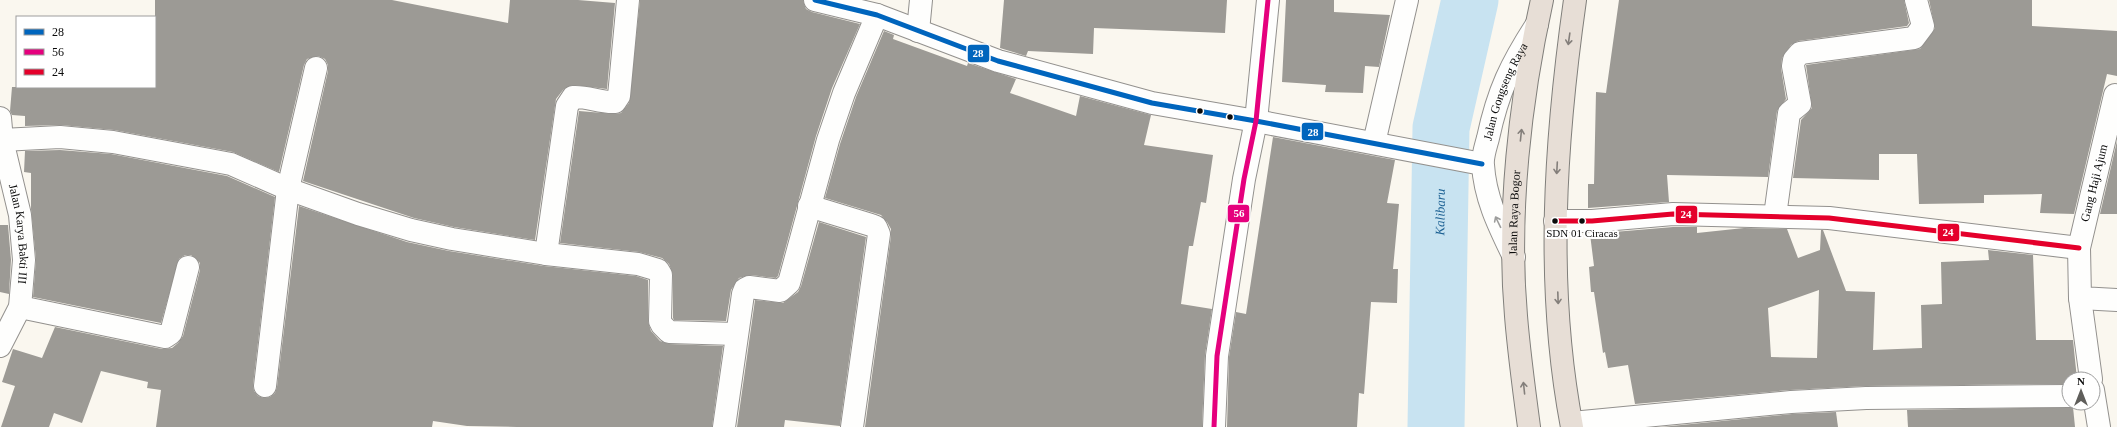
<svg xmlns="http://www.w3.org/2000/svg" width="2117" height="427" font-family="'Times New Roman',serif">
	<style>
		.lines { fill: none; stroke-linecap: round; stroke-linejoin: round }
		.river { stroke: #c8e3f1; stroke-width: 57 }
		.building { fill: #9c9a95; fill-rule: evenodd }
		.minor-casing { stroke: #93918e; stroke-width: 24 }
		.highway-casing { stroke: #807f7b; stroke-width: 24 }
		.minor { stroke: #fefefd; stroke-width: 22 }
		.highway { stroke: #e7ded6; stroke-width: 22 }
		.bus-1-casing { stroke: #fff; stroke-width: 8 }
		.bus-2-casing { stroke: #fff; stroke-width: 8 }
		.bus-3-casing { stroke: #fff; stroke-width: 8 }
		.bus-1 { stroke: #0065bd; stroke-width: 5 }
		.bus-2 { stroke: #e5007d; stroke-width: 5 }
		.bus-3 { stroke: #e4002b; stroke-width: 5 }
		.oneway { stroke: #847f7b }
		.oneway2 { stroke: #9d9d9c }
		.bus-dot { fill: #0b0b0b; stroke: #fff; stroke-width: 1.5 }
		.labels { text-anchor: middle; stroke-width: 4; stroke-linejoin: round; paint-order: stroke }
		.bus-label { font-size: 11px; fill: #0b0b0b; stroke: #fff }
		.street-label { font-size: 12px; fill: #0b0b0b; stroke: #fff }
		.water-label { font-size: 13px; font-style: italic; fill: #1e6294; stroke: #fff }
		.line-badge { stroke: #fff; stroke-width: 1.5 }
		.badge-label { font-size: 11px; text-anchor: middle; font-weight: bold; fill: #fff }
	</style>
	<rect width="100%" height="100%" fill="#faf7ef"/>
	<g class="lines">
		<!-- river -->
		<path class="river" id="s1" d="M1436 427 1441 128 1470 0"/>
	</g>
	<!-- building -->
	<g class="building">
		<polygon points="155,0 392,0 508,23 510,0 578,0 615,3 607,89 573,85 563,90 556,99 535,240 454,227 414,218 303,181 328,71 328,65 325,59 318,56 307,59 304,65 279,172 233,152 114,130 61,125 25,126 25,116 12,115 10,111 12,87 155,87"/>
		<polygon points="640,0 803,0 806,9 812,12 860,24 832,88 816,136 778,276 776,278 750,275 739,278 731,290 726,321 674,320 673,318 673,275 669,264 662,258 639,252 560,243 579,111 615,114 621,113 629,103"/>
		<polygon points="1004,0 1227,0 1225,33 1094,28 1093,54 1028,51 1026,56 1000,48"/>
		<polygon points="1286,0 1334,0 1334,12 1390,15 1379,67 1365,66 1363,93 1325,92 1326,85 1282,82"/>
		<polygon points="1619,0 1904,0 1909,23 1907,26 1798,41 1791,45 1782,58 1781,68 1786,99 1777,111 1768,177 1667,175 1669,202 1588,208 1588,184 1594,184 1596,92 1606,93"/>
		<polygon points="1929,0 2032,0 2032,26 2117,31 2117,76 2107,74 2074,214 2040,213 2042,194 1984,195 1984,203 1919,204 1917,154 1879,154 1879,180 1793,178 1801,120 1812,108 1806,65 1920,49 1935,28"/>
		<polygon points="884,31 894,35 893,39 967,66 968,63 1016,79 1010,93 1076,116 1080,96 1151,115 1144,145 1213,155 1206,203 1201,202 1193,246 1189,246 1181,304 1212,309 1205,355 1202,427 865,427 891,236 891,229 887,222 881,215 825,198 840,144 856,97"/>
		<polygon points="1273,137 1395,160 1387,203 1399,204 1393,269 1398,269 1397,303 1371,302 1364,394 1359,393 1357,427 1227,427 1229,357 1236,312 1246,314"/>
		<polygon points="2117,141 2117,214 2100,214"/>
		<polygon points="60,150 111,154 227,176 275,197 253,385 254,391 258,396 264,398 270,397 275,393 277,387 299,206 407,242 449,251 544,266 636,276 648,280 648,321 651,331 660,341 669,344 723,346 712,427 517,427 467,426 433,421 432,427 156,427 161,390 147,388 148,382 101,371 82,423 54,413 49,427 1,427 15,386 2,382 13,349 42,358 55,327 162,349 172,348 178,343 183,336 200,270 200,263 191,255 185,255 179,259 161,323 33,297 36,259 31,209 31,173 24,172 25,151"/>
		<polygon points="819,222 866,237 840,426 785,420 784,427 737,427 755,300 783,303 798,292 801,286"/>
		<polygon points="0,225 8,225 11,260 9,294 0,292"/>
		<path d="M1673 227H1697V233L1744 228 1787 229 1798 258 1820 250 1821 230H1823L1846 291 1875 292 1873 350 1922 348 1921 305 1942 304 1941 262 1989 260 1988 250 2033 255 2036 340H2073L2077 379H2069V384L1866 386 1790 390 1635 404 1628 365 1608 368 1605 352 1603 353 1594 292H1591L1589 267 1594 266 1590 234ZM1819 290 1817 358 1771 357 1768 308Z"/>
		<polygon points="2073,407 2075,427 1908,427 1907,410"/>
		<polygon points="1836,412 1838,427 1661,427 1792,414"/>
	</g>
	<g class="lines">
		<defs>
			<g id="minor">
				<polyline points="815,0 877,15 998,61 1152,103 1256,121 1482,164"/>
				<polyline points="918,31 921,0"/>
				<polyline points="2115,95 2079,248 2080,298 2117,300"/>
				<path id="s2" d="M0 118 2 140 20 215 24 260 20 307 0 346"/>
				<polyline points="2,140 60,137 113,142 231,164 288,189 358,214 411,230 452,239 546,254 638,264 658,270 661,275 660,321 662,325 669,332 736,334"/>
				<polyline points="1374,143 1407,0"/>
				<polyline points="809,206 871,225 876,227 879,234 852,427"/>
				<polyline points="1775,216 1789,113 1800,104 1793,66 1794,60 1800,53 1914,38 1923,26 1916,0"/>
				<polyline points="1555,221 1592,221 1673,214 1829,218 2079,248"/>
				<path d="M546 254 567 106 573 97C588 96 600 103 615 102L619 96 628 0"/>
				<path id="s3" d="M1514 257C1500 228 1485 199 1483 165 1482 157 1486 146 1488 138 1498 91 1511 64 1537 24"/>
				<polyline points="2080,298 2091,379"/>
				<polyline points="20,307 165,337 171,333 188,267"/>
				<polyline points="265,386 288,189 316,68"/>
				<polyline points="2093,390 2099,427"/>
				<polyline points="1572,423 1791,402 1866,398 2069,396"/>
				<polyline points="724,427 743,294 745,289 749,287 780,291 789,283 828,140 844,93 877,15"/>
				<polyline points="1214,427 1217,356 1244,179 1256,121 1268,0"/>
			</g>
			<g id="highway">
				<path id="s4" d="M1529 427C1524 390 1519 353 1516 316 1507 213 1520 100 1542 0"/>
				<path d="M1572 427C1545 286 1555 141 1575 0"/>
			</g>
		</defs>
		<!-- minor casing -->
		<use href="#minor" class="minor-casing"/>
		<!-- highway casing -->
		<use href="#highway" class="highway-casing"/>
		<!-- minor -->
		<use href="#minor" class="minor"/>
		<!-- highway -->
		<use href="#highway" class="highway"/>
		<defs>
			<polyline id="bus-1" points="815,0 877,15 998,61 1152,103 1256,121 1482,164"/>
			<polyline id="bus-2" points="1214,427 1217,356 1244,179 1256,121 1268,0"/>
			<polyline id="bus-3" points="1555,221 1592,221 1673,214 1829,218 2079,248"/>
		</defs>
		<!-- bus-1 casing -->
		<use href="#bus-1" class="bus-1-casing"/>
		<!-- bus-2 casing -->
		<use href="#bus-2" class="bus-2-casing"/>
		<!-- bus-3 casing -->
		<use href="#bus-3" class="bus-3-casing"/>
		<!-- bus-1 -->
		<use href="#bus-1" class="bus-1"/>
		<!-- bus-2 -->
		<use href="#bus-2" class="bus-2"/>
		<!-- bus-3 -->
		<use href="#bus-3" class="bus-3"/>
	</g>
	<!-- one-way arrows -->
	<defs><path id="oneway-shaft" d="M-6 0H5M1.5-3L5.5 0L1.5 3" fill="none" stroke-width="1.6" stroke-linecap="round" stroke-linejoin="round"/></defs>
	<g class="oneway">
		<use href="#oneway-shaft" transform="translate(1569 39) rotate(98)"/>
		<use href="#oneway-shaft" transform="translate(1521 135) rotate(-84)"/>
		<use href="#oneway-shaft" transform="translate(1557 168) rotate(93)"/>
		<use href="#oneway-shaft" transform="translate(1558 298) rotate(88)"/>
		<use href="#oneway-shaft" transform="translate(1524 388) rotate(-96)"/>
	</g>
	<use class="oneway2" href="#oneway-shaft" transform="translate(1498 222) rotate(-116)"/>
	<!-- markers -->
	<g class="bus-dot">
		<circle cx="1200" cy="111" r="3.5"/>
		<circle cx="1230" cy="117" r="3.5"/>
		<circle cx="1555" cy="221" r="3.5"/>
		<circle cx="1582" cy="221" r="3.5"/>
	</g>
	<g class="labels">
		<!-- bus labels -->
		<g class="bus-label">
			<text x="1582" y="237">SDN 01 Ciracas</text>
		</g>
		<!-- street labels -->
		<g class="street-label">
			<text dy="4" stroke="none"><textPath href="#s3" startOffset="175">Jalan Gongseng Raya</textPath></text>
			<text transform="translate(2094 183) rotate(-76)" y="4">Gang Haji Ajum</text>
			<text dy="4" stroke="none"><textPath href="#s4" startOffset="215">Jalan Raya Bogor</textPath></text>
			<text dy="4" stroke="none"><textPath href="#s2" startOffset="118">Jalan Karya Bakti III</textPath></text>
		</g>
		<!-- water labels -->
		<g class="water-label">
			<text dy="5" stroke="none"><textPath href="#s1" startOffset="215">Kalibaru</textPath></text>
		</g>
	</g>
	<g class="line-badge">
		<rect x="967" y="44" width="23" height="19" rx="4" fill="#0065bd"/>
		<rect x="1301" y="122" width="23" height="19" rx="4" fill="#0065bd"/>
		<rect x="1227" y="204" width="23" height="19" rx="4" fill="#e5007d"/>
		<rect x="1675" y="205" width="23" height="19" rx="4" fill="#e4002b"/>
		<rect x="1937" y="223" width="23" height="19" rx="4" fill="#e4002b"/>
	</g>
	<g class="badge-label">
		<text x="978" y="57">28</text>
		<text x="1313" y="136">28</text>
		<text x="1239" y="217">56</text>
		<text x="1686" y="218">24</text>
		<text x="1948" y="236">24</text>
	</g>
	<!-- legend -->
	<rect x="16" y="16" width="140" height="72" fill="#ffffff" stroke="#9d9d9d"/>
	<rect x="24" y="29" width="20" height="6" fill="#0065bd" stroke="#9d9d9d"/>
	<text x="52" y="36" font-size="12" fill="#0b0b0b">28</text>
	<rect x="24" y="49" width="20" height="6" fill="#e5007d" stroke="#9d9d9d"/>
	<text x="52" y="56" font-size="12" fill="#0b0b0b">56</text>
	<rect x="24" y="69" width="20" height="6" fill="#e4002b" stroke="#9d9d9d"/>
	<text x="52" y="76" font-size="12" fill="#0b0b0b">24</text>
	<!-- north arrow -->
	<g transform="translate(2081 391)"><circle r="19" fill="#ffffff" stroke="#9d9d9d"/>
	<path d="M0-3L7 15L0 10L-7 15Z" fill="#5f5e5b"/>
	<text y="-6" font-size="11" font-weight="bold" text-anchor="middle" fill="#0b0b0b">N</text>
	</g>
</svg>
